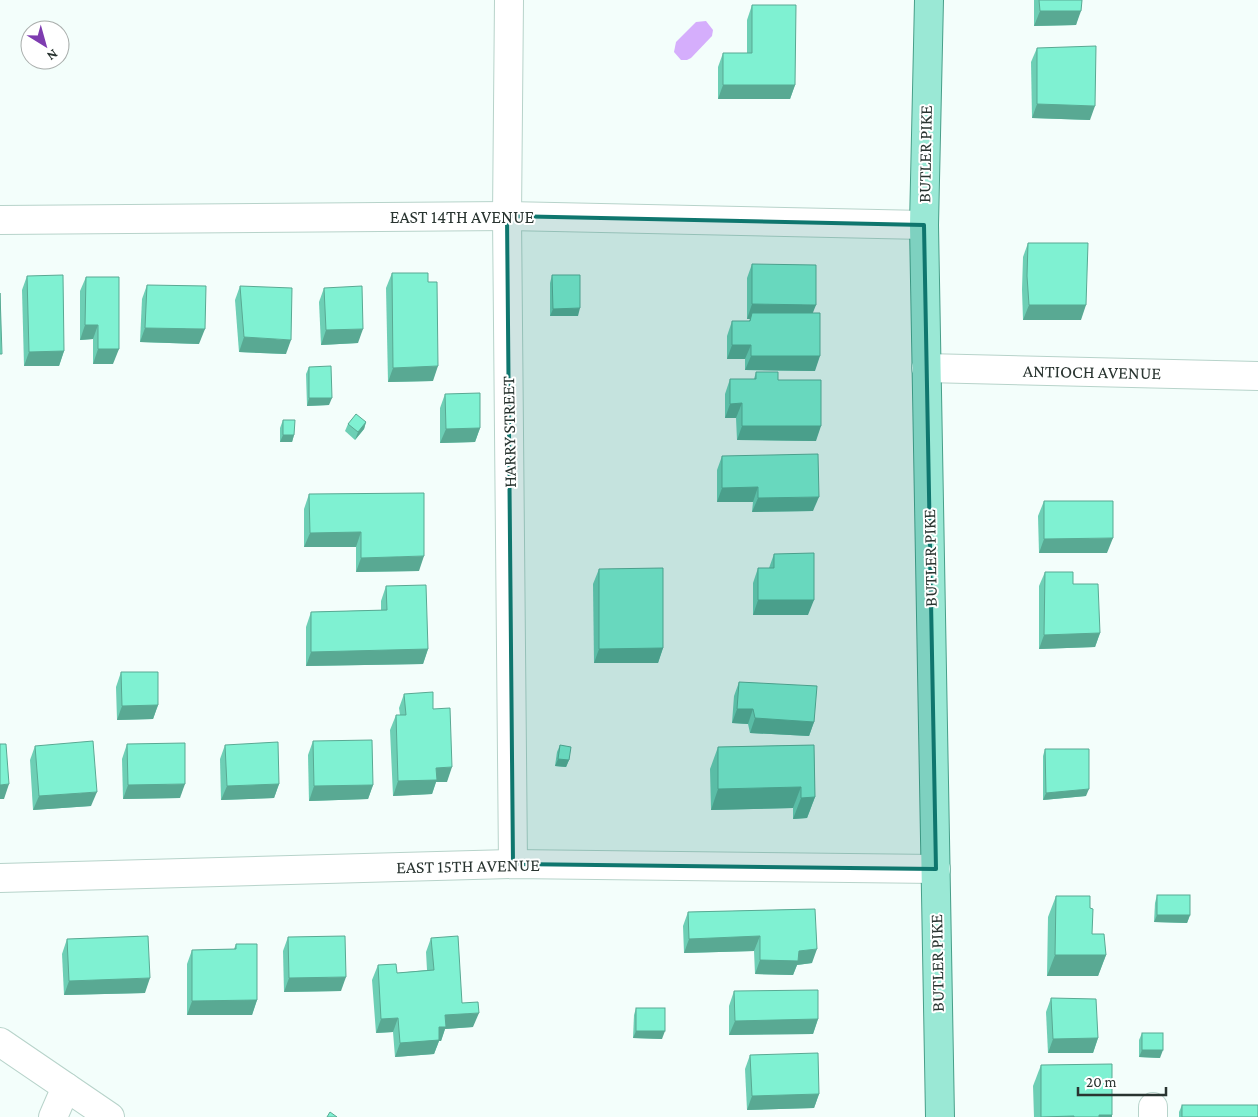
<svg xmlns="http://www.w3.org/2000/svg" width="1258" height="1117" font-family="'Crimson Pro',serif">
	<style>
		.water { fill: #d5aefc }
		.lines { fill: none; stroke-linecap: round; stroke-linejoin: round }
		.minor-casing { stroke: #b7d3ca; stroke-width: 30 }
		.major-casing { stroke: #479f89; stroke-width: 30 }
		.minor { stroke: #fff; stroke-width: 28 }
		.major { stroke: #9ae8d5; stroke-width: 28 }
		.wall { fill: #6dcfb5 }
		.shaded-wall { fill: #59a993 }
		.building { fill: #7ff1d2; stroke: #59a993 }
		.marked { fill: #0f766e; fill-opacity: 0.2; stroke: #0f766e; stroke-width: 4; stroke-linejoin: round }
		.labels { text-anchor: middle; stroke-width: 4; stroke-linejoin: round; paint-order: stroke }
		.street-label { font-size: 18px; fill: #293430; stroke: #fff }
	</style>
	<rect width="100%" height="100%" fill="#f3fefb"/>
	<!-- water -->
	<polygon class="water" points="706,21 713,30 712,36 691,58 687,60 681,60 674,52 676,42 696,22"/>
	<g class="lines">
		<defs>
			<g id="minor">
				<polyline points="509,0 507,216 513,864"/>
				<polyline points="0,220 507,216 924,225"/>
				<polyline points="926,368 1258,376"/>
				<polyline points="0,878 513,864 936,869"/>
				<polyline points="0,1042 110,1117"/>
				<polyline points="1153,1107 1153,1117"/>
				<polyline points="53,1117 66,1087"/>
			</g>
			<polyline id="major" points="929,0 924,225 940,1117"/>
		</defs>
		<!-- minor casing -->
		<use href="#minor" class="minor-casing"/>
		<!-- major casing -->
		<use href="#major" class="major-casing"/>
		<!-- minor -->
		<use href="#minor" class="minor"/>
		<!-- major -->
		<use href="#major" class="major"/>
	</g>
	<!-- wall -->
	<g class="wall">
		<polygon points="1034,0 1082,0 1076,25 1034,26"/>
		<polygon points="752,5 795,85 790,99 718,99 718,67 723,53 747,53 747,20"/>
		<polygon points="1037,48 1090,120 1032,118 1031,62"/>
		<polygon points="1028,243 1081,320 1023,320 1022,290 1023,257"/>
		<polygon points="752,264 813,313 815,371 745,370 745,359 727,359 727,336 732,321 749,321 750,319 747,319 747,278"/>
		<polygon points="392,273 428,282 433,381 388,382 386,288"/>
		<polygon points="552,275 578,316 550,316 550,283"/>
		<polygon points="27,276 64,351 59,366 24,366 22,290"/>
		<polygon points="86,277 113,364 93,364 93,339 80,340 80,291"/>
		<polygon points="147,285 199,344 140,342 142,299"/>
		<polygon points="240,286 286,354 239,352 235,300"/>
		<polygon points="324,288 358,343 321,345 319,302"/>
		<polygon points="309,367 329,405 307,406 306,374"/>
		<polygon points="756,372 778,380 816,441 737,440 736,418 725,418 725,394 730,379 754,379"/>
		<polygon points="445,394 480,428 475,442 440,443 440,408"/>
		<polygon points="283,420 294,435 292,442 280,442 280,428"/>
		<polygon points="366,422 364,429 355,440 345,431 348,424"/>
		<polygon points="722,456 813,511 752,512 753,502 717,502 717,470"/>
		<polygon points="309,494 419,571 356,572 356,547 304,547 304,509"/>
		<polygon points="1044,501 1107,553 1039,553 1038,516"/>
		<polygon points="774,554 808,615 753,615 753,583 758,568 769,568"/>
		<polygon points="599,569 663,648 658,663 594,663 593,584"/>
		<polygon points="1045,572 1073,584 1100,633 1095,647 1039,649 1039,586"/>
		<polygon points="386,586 428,649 423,664 306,666 306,627 311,612 381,610 381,601"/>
		<polygon points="121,672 158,705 153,719 117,720 116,687"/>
		<polygon points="739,682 814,722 809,736 750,733 748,724 732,723 734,696"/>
		<polygon points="404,694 433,709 447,782 436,782 432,794 393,796 390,730 396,715 400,715 399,708"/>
		<polygon points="313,741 373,785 368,799 309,801 308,755"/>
		<polygon points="127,744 180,798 123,799 122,759"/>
		<polygon points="225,745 279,784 274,798 221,800 220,759"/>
		<polygon points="560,745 569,760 566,767 555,766 557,752"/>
		<polygon points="814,745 815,797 807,818 793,819 793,808 711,810 710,769 718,747"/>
		<polygon points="35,746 91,806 33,810 30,760"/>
		<polygon points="1045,749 1086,796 1043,800 1043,756"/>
		<polygon points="1157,895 1190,915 1187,923 1154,922 1155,903"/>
		<polygon points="1056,896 1090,908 1092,934 1106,955 1098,976 1047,976 1048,917"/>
		<polygon points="815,909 812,963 797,965 793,975 755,974 754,951 684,953 683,926 688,912"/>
		<polygon points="288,937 341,991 284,992 283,951"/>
		<polygon points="431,938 473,1027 445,1029 441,1041 439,1041 434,1054 395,1057 393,1032 376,1033 372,980 378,965 397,973 427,970 426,952"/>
		<polygon points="67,939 145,993 64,995 62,954"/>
		<polygon points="236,944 257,1000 252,1015 187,1015 187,964 192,950 234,949"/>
		<polygon points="734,991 818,1019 813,1034 729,1035 729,1006"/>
		<polygon points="1051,998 1098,1038 1093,1053 1048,1053 1046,1012"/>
		<polygon points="636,1008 662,1039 633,1038 634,1015"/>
		<polygon points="1142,1033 1160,1058 1139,1057 1139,1040"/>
		<polygon points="750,1055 819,1094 814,1108 747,1110 745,1069"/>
		<polygon points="1041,1065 1112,1117 1034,1117 1033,1086"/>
		<polygon points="1182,1105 1258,1117 1179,1117 1179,1112"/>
	</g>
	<!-- shaded-wall -->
	<g class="shaded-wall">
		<polygon points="1040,11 1081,11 1076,25 1034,26"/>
		<polygon points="723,85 795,85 790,99 718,99"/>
		<polygon points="1037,104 1095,106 1090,120 1032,118"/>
		<polygon points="752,304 816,305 810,320 747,319"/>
		<polygon points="1029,305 1086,305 1081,320 1023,320"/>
		<polygon points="580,308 578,316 550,316 553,309"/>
		<polygon points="85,325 98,325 93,339 80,340"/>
		<polygon points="145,328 205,329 199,344 140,342"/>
		<polygon points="363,329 358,343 321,345 326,330"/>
		<polygon points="244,337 291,340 286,354 239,352"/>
		<polygon points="732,345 751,345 745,359 727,359"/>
		<polygon points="98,349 119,349 113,364 93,364"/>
		<polygon points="64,351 59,366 24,366 29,352"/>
		<polygon points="751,356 820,356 815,371 745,370"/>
		<polygon points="438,366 433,381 388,382 393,368"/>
		<polygon points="309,398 332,398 329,405 307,406"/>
		<polygon points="742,403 736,418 725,418 730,404"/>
		<polygon points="366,422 364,429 355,440 358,432"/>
		<polygon points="742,426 821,426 816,441 737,440"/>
		<polygon points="480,428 475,442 440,443 446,429"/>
		<polygon points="283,435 294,435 292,442 280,442"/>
		<polygon points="758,487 753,502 717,502 722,488"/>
		<polygon points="819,497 813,511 752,512 758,498"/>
		<polygon points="361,532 356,547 304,547 310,533"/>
		<polygon points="1113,538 1107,553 1039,553 1044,539"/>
		<polygon points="424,556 419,571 356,572 361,558"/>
		<polygon points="758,600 814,600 808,615 753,615"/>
		<polygon points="1100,633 1095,647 1039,649 1044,635"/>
		<polygon points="663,648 658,663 594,663 599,649"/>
		<polygon points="428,649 423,664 306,666 311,652"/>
		<polygon points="158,705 153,719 117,720 122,706"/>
		<polygon points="737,709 753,709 748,724 732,723"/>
		<polygon points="755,718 814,722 809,736 750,733"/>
		<polygon points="558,759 569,760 566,767 555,766"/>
		<polygon points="452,767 447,782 436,782 432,794 393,796 398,781 436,768"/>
		<polygon points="9,784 4,799 0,799 0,785"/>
		<polygon points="185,784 180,798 123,799 128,785"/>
		<polygon points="279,784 274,798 221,800 227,786"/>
		<polygon points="373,785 368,799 309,801 314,786"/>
		<polygon points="801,787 793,808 711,810 718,789"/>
		<polygon points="1089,789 1086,796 1043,800 1046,793"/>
		<polygon points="97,792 91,806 33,810 39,796"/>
		<polygon points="815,797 807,818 793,819 801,798"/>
		<polygon points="1157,915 1190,915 1187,923 1154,922"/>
		<polygon points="760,936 754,951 684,953 689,939"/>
		<polygon points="817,949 812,963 797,965 793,975 755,974 760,960 799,951"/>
		<polygon points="1055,955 1106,955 1098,976 1047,976"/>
		<polygon points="346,977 341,991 284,992 289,978"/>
		<polygon points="150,978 145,993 64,995 69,981"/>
		<polygon points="257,1000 252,1015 187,1015 192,1001"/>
		<polygon points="479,1013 473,1027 445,1029 441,1041 439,1041 434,1054 395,1057 400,1043 439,1027 445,1015"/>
		<polygon points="398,1018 393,1032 376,1033 381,1019"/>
		<polygon points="818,1019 813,1034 729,1035 735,1021"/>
		<polygon points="636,1031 665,1031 662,1039 633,1038"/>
		<polygon points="1098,1038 1093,1053 1048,1053 1053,1039"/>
		<polygon points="1142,1050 1163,1050 1160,1058 1139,1057"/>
		<polygon points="819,1094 814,1108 747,1110 752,1096"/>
		<polygon points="1099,1115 1112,1115 1112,1117 1098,1117"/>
		<polygon points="1074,1116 1074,1117 1041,1117"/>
	</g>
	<!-- building -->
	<g class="building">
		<polygon points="1039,0 1082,0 1081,11 1040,11"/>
		<polygon points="752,5 796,5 795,85 723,85 723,53 752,53"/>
		<polygon points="1096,46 1095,106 1037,104 1037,48"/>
		<polygon points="1028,243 1088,243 1086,305 1029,305 1027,276"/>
		<polygon points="752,264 816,265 816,305 752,304"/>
		<polygon points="392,273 428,273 428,282 437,282 438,366 393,368"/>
		<polygon points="63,275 64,351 29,352 27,276"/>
		<polygon points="552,275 580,275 580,308 553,309"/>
		<polygon points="86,277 119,277 119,349 98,349 98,325 85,325"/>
		<polygon points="147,285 206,286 205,329 145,328"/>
		<polygon points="240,286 292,288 291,340 244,337"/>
		<polygon points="362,286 363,329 326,330 324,288"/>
		<polygon points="0,293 2,354 0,354"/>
		<polygon points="752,313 820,313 820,356 751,356 751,345 732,345 732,321 750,321"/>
		<polygon points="331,366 332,398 309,398 309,367"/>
		<polygon points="756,372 778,372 778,380 821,380 821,426 742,426 742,403 730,404 730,379 756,379"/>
		<polygon points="480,393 480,428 446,429 445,394"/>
		<polygon points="356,414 366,422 358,432 348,424"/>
		<polygon points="283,420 295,420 294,435 283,435"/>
		<polygon points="818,454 819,497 758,498 758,487 722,488 722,456"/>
		<polygon points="424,493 424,556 361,558 361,532 310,533 309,494"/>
		<polygon points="1044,501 1113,501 1113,538 1044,539"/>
		<polygon points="814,553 814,600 758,600 758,568 774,568 774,554"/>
		<polygon points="663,568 663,648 599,649 599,569"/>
		<polygon points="1045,572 1073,572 1073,584 1098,584 1100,633 1044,635"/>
		<polygon points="426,585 428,649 311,652 311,612 387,610 386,586"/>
		<polygon points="121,672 158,672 158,705 122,706"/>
		<polygon points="739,682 817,686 814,722 755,718 753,709 737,709"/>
		<polygon points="433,692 433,709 450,708 452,767 436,768 437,780 398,781 396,715 406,715 404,694"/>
		<polygon points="372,740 373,785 314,786 313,741"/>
		<polygon points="93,741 97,792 39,796 35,746"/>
		<polygon points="278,742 279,784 227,786 225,745"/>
		<polygon points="185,743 185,784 128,785 127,744"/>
		<polygon points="0,744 6,744 9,784 0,785"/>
		<polygon points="560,745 571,747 569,760 558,759"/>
		<polygon points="814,745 815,797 801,798 801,787 718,789 718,747"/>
		<polygon points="1045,749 1089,749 1089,789 1046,793"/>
		<rect x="1157" y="895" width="33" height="20"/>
		<polygon points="1056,896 1090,896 1090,908 1093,909 1092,934 1104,934 1106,955 1055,955"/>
		<polygon points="815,909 817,949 799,951 798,961 760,960 760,936 689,939 688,912"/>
		<polygon points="148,936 150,978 69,981 67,939"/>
		<polygon points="345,936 346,977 289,978 288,937"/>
		<polygon points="458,936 462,1003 478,1002 479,1013 445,1015 446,1027 439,1027 439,1040 400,1043 398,1018 381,1019 378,965 396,964 397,973 434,970 431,938"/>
		<polygon points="236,944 257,944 257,1000 192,1001 192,950 236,949"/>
		<polygon points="818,990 818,1019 735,1021 734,991"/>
		<polygon points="1051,998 1096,999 1098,1038 1053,1039"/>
		<rect x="636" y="1008" width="29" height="23"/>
		<rect x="1142" y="1033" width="21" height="17"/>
		<polygon points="818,1053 819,1094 752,1096 750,1055"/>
		<polygon points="1112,1064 1112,1115 1099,1115 1099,1117 1074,1117 1074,1116 1041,1117 1041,1065"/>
		<rect x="1182" y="1105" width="76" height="12"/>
		<polygon points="330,1112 337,1117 327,1117"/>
	</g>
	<!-- marked area -->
	<path class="marked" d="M507 216 924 225 936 869 513 864Z"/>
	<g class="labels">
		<!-- street labels -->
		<g class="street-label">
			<text transform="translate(925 154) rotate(-89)" y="6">BUTLER PIKE</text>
			<text x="462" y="223">EAST 14TH AVENUE</text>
			<text transform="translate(1092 372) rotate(1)" y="6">ANTIOCH AVENUE</text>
			<text transform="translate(509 432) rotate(-91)" y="6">HARRY STREET</text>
			<text transform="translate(930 558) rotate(-91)" y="6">BUTLER PIKE</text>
			<text transform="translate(468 866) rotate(-1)" y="6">EAST 15TH AVENUE</text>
			<text transform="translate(937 963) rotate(-91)" y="6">BUTLER PIKE</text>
		</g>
	</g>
	<!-- north arrow -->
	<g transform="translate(45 45) rotate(143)"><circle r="24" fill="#ffffff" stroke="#a9aeac"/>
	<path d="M0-4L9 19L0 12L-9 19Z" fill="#7e3cb0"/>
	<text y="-8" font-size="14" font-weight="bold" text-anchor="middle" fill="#293430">N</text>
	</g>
	<!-- scale -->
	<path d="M1078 1087v8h88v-8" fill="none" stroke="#293430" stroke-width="2.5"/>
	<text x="1086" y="1087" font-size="15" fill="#293430" stroke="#ffffff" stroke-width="4" paint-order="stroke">20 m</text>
</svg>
